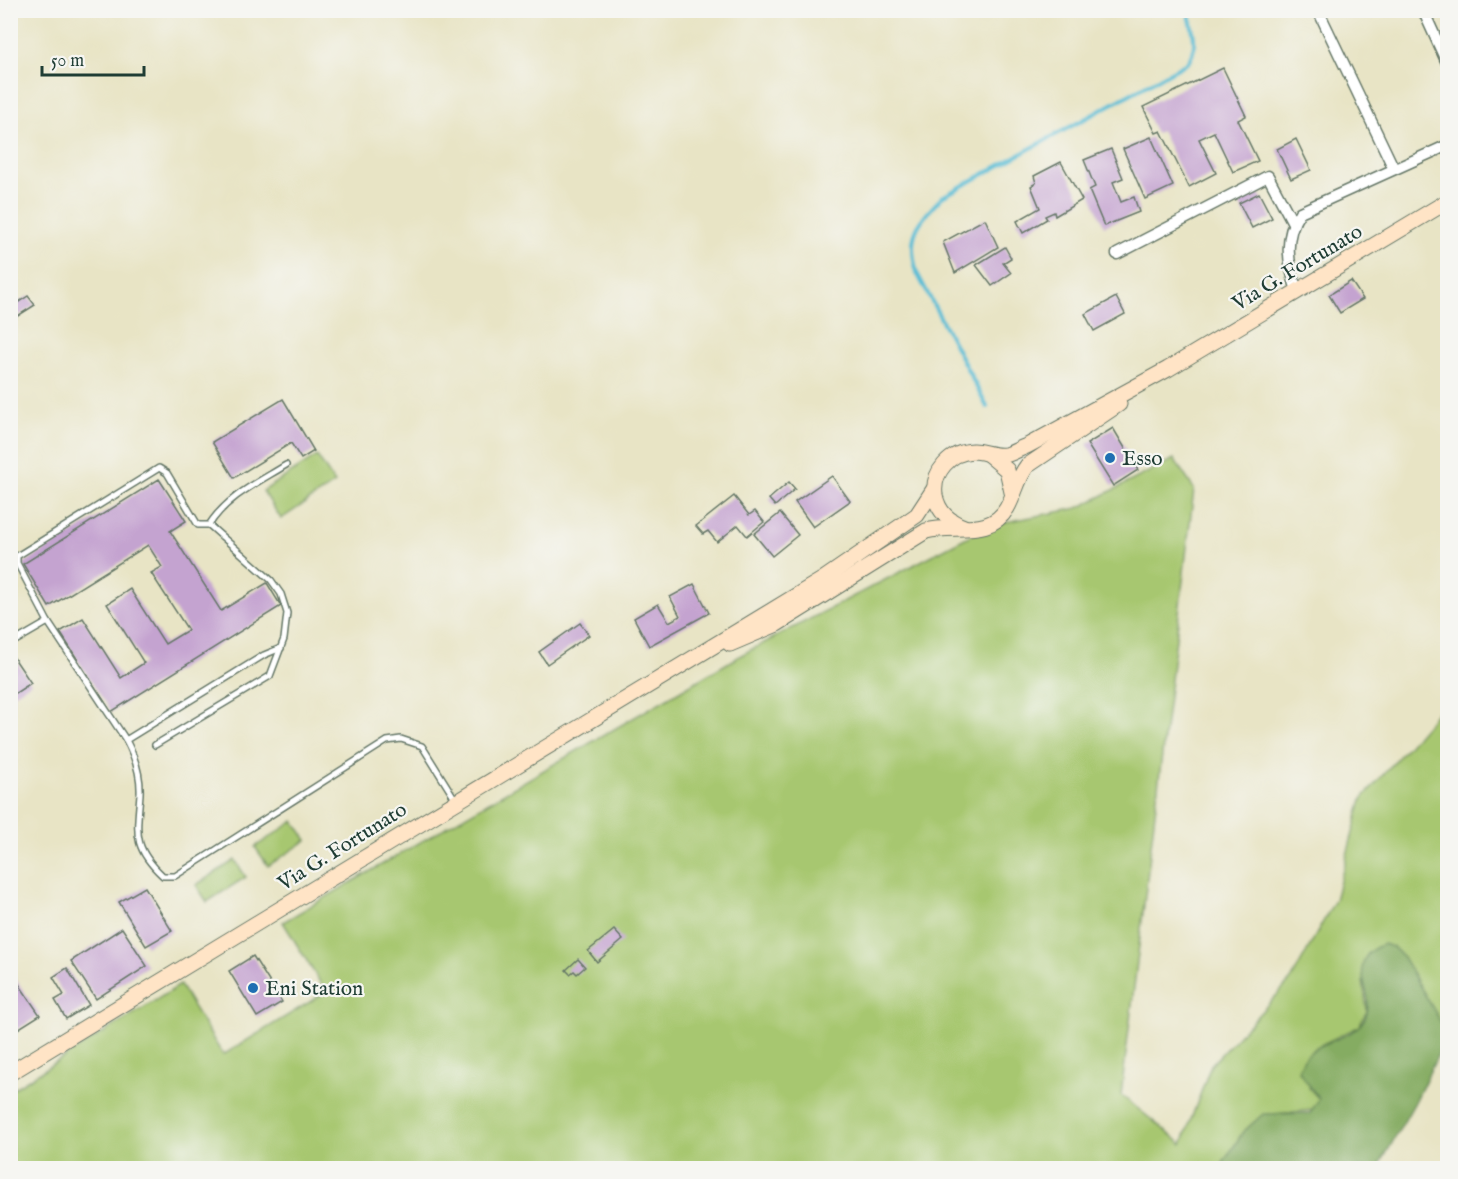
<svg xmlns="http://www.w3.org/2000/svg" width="1458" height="1179" font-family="'IM FELL English',serif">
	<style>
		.green { fill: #a7c76f; stroke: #638252; stroke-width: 1.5 }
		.forest { fill: #85ac62; stroke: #52744b; stroke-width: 1.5 }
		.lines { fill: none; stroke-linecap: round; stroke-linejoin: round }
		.stream { stroke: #58bdd5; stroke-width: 4 }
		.building { fill: #c4a3d0 }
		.lane-casing { stroke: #657767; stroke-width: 8 }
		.street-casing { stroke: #657767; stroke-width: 13 }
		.secondary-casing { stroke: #657767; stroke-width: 17 }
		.lane { stroke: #fff; stroke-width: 5 }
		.street { stroke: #fff; stroke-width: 10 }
		.secondary { stroke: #ffe4c6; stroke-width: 15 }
		.poi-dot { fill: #1f6fb2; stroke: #f6f6f2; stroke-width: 2 }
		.labels { text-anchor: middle; stroke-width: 4.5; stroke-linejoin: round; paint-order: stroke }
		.street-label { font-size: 21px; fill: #1f3d34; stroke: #f6f6f2 }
		.poi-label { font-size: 21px; fill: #1f3d34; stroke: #f6f6f2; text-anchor: start }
	</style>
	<rect width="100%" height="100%" fill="#f6f6f2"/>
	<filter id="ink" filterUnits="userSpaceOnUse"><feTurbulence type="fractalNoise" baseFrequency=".0167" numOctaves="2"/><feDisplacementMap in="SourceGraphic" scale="12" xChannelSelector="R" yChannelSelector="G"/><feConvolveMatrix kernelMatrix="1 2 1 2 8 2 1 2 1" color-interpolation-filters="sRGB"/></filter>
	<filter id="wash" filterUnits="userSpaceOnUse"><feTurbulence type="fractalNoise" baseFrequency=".008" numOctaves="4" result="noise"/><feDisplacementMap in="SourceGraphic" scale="24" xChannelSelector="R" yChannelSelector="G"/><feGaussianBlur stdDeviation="1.35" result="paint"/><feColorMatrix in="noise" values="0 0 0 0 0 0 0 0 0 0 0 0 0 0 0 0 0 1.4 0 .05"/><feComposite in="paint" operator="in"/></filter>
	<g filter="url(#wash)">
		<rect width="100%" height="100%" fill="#e8e4c5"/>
		<!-- green -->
		<g class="green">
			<polygon points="317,456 335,483 281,519 263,491"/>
			<path d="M1174 459 1194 489 1121 1095 1182 1144 1211 1065 1291 980 1335 900 1362 799 1447 701V1032C1427 1005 1416 972 1393 947L1363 981 1367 1011 1358 1027 1316 1047 1309 1088 1319 1099 1313 1110 1263 1115 1243 1132 1220 1168H11V1090L180 985 223 1055 326 992 283 922 743 654 990 525 1078 508Z"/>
			<polygon points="294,821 307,840 268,866 255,847"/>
			<polygon points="235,860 246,877 207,902 196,885"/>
		</g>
		<!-- forest -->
		<path class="forest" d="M1383 944 1393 947 1403 957 1448 1034 1415 1102 1378 1168H1220L1243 1132 1263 1114 1310 1113 1319 1099 1299 1071C1306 1037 1351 1045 1365 1018 1378 992 1341 962 1383 944Z"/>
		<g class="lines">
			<!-- stream -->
			<path class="stream" d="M987 407 917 273C906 235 917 224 942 197L1187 63C1200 46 1192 29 1188 10"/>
		</g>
		<g id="blocks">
			<!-- building -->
			<g class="building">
				<polygon points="1223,68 1246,116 1238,120 1258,161 1233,172 1214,132 1199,139 1216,173 1189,187 1161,131 1156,133 1143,107"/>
				<polygon points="1151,137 1173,186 1145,199 1123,149"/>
				<polygon points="1296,139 1311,170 1291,179 1277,149"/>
				<polygon points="1111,149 1123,178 1113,182 1121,202 1134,197 1139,212 1104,226 1089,190 1095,187 1084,160"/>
				<polygon points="1061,162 1082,200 1055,216 1054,212 1045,216 1047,219 1023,233 1017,221 1040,208 1031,186 1036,183 1034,176"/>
				<polygon points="1259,193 1272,218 1252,228 1239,203"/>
				<polygon points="985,219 998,247 955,273 943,242"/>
				<polygon points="1005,247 1011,258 1003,263 1011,273 992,286 976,265"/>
				<polygon points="1351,281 1363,299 1340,313 1329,295"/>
				<polygon points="28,296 35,305 10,321 10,308"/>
				<polygon points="1116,297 1125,314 1094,331 1085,314"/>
				<polygon points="283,399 314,451 301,459 291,443 234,478 212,442"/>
				<polygon points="1113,428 1138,470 1113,486 1087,444"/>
				<polygon points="832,476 850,501 813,527 795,502"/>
				<polygon points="159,479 186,521 170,531 221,611 267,583 281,606 111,712 60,632 83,618 121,678 144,663 107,604 130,589 165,644 188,630 151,573 162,567 148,545 49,607 23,564"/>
				<polygon points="789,482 795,489 775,506 769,499"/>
				<polygon points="734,496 749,515 755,511 764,522 747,536 738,525 717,542 708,531 703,534 696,526"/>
				<polygon points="780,513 798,535 772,556 754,534"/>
				<polygon points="694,584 709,613 649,646 634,618 658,604 669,622 680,616 670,597"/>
				<polygon points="580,623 589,635 547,664 539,652"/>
				<polygon points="10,652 31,683 14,694 12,706"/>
				<polygon points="145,887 172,931 146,946 119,902"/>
				<polygon points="122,928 147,966 96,999 71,961"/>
				<polygon points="614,930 623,940 597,962 588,951"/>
				<polygon points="253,956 282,1002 257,1017 229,971"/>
				<polygon points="578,959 585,967 577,974 574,971 570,974 566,970"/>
				<polygon points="67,968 89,1005 66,1019 55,1000 64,995 53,977"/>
				<polygon points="10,971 40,1015 10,1034"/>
			</g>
		</g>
	</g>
	<g filter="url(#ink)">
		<use href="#blocks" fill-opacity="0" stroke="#657767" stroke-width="1.5"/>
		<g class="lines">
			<defs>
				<g id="lane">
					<path d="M209 525C228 496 257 483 286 465"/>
					<polyline points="48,622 17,563 17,556 159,468 167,473 198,525 209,525 271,580 281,594 287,613 284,639 270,676 155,745"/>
					<path d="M10 644 48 622 126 740C135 757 141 774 140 794 137 833 132 847 163 876H175L387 741 401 739 422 746 455 799"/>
					<polyline points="126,740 264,655 281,648"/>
				</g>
				<g id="street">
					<polyline points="1318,10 1394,169"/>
					<polyline points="1423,10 1448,65"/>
					<polyline points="1117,254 1268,176 1293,223"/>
					<path d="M1297 291C1288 264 1283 237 1300 212L1448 145"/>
				</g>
				<g id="secondary">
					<polyline points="988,454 1007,470 1012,492"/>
					<path d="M964 527C949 521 938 512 935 495 932 472 950 452 973 451 983 451 994 457 1005 455 1012 454 1020 448 1027 446L1168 369 1448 201"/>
					<path d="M730 644 777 624 926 531C954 523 990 538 1007 508 1015 494 1017 479 1027 466L1119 404"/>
					<polyline points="10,1073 822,580 917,515 934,489"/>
				</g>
			</defs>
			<!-- lane casing -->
			<use href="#lane" class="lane-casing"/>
			<!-- street casing -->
			<use href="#street" class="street-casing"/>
			<!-- secondary casing -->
			<use href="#secondary" class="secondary-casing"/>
			<!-- lane -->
			<use href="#lane" class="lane"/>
			<!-- street -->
			<use href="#street" class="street"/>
			<!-- secondary -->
			<use href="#secondary" class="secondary"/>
		</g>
	</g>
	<!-- markers -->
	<g class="poi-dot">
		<circle cx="1110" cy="458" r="6"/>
		<circle cx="253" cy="988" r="6"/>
	</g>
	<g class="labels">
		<!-- street labels -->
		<g class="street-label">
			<text transform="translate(1297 267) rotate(-31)" y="7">Via G. Fortunato</text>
			<text transform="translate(342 846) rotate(-32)" y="7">Via G. Fortunato</text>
		</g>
		<!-- poi labels -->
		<g class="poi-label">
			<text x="1122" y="465">Esso</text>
			<text x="265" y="995">Eni Station</text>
		</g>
	</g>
	<!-- margin -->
	<rect width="1458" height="1179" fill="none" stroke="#f6f6f2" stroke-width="36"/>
	<!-- scale -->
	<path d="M42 66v9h102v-9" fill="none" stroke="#1f3d34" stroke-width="3"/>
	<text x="51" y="66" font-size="18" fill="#1f3d34" stroke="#f6f6f2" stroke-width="4.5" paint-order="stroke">50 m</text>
</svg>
